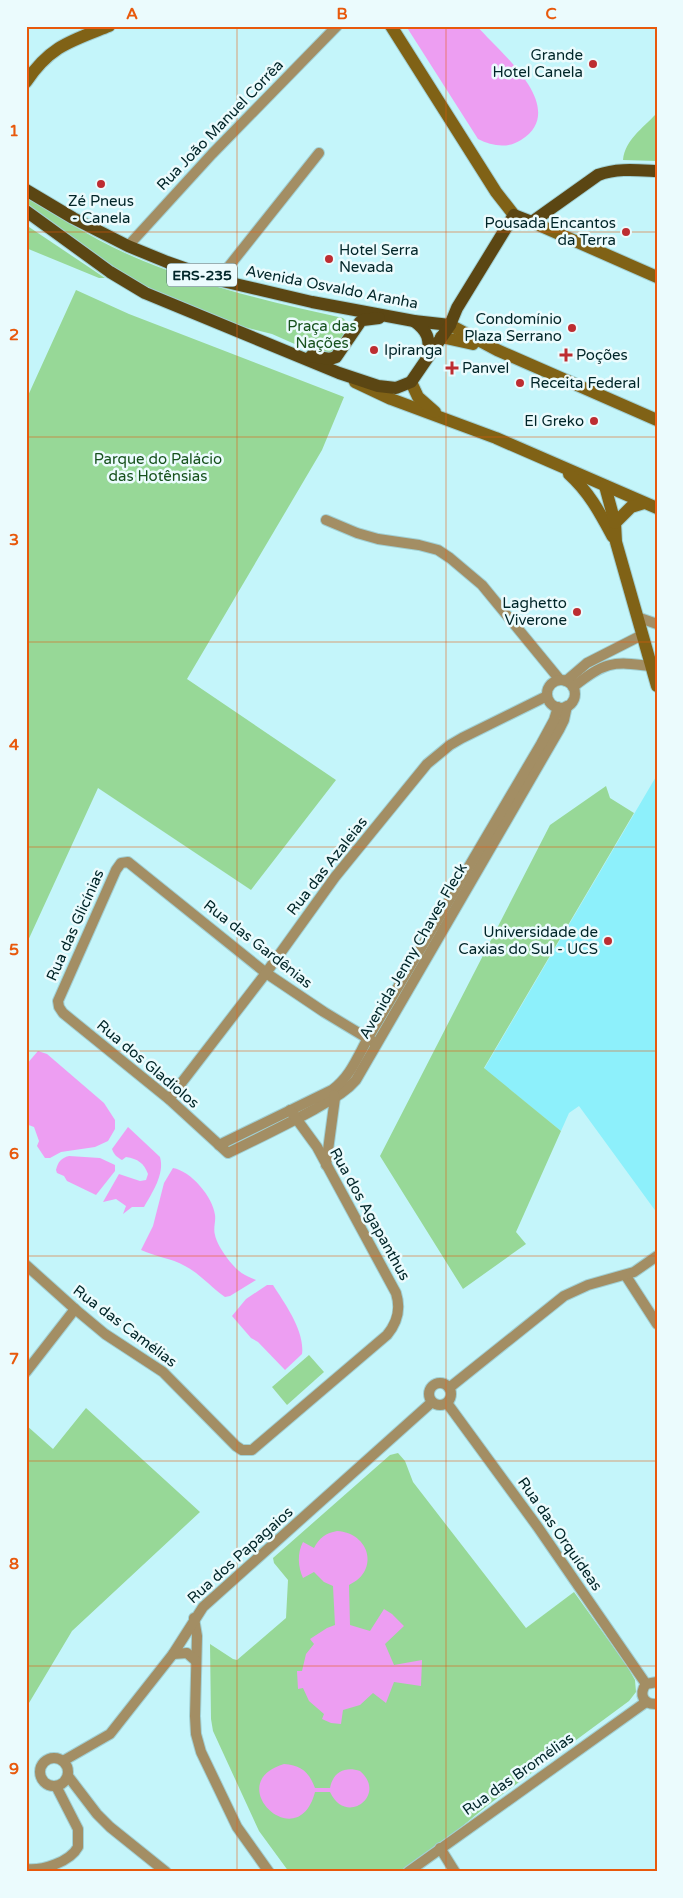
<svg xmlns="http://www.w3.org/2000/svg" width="683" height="1898" font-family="'Varela Round',sans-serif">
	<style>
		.built { fill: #8df0fb }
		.green { fill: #97d897 }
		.water { fill: #ed9ef2 }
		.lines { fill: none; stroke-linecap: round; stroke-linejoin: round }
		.street-casing { stroke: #a1d0d4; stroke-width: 12 }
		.secondary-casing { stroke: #a1d0d4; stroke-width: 14 }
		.primary-casing { stroke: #a1d0d4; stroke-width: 14 }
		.street { stroke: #a38e64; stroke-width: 10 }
		.secondary { stroke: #806216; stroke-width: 12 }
		.primary { stroke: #5b4613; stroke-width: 12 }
		.grid { fill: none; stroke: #e8590c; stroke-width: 1; stroke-opacity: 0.55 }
		.poi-dot { fill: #bd2d31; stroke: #ebfbfd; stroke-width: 2 }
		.labels { text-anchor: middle; stroke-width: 5; stroke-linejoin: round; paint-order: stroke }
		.shield { fill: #ebfbfd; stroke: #466568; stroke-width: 1 }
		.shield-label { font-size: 14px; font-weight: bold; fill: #002528 }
		.poi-label { font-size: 15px; fill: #002528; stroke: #ebfbfd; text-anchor: end }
		.street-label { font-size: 15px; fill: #002528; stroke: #ebfbfd }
		.park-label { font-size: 15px; fill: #16511c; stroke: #ebfbfd }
		.neatline { fill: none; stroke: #e8590c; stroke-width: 2 }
		.grid-label { font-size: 16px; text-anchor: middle; font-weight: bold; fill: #e8590c }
	</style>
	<rect width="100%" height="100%" fill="#c4f5fa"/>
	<!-- built -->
	<polygon class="built" points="657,775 657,1213 579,1106 569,1113 561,1131 484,1069"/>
	<!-- green -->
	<g class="green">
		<path d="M656 114 657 161 623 160C625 140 643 128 656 114Z"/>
		<path d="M26 196C58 216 90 237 125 253 194 284 269 302 343 318L347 322 346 332 334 353 322 356 272 334 240 326 129 280 26 205Z"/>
		<polygon points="26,225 105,278 99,278 26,248"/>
		<polygon points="76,290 129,314 344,397 322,450 187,679 336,780 251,890 98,788 26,945 26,400"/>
		<polygon points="606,786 610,798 634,813 484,1068 561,1131 516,1232 526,1244 463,1289 380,1156 550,825"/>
		<polygon points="309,1355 324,1372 287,1405 272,1387"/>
		<polygon points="86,1408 200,1512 72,1631 26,1708 26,1425 53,1449"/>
		<polygon points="398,1453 405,1461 413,1482 526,1628 574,1592 627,1666 635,1680 636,1692 629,1701 488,1805 448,1838 401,1872 289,1872 259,1831 213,1731 211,1719 210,1644 233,1659 237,1660 286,1618 288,1580 274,1563 273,1558 390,1455"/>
	</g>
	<!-- water -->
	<g class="water">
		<path d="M406 26H477C498 51 571 108 521 140 507 149 492 146 478 139Z"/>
		<polygon points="38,1051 47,1054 104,1103 115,1120 115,1129 108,1141 95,1147 61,1152 50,1158 45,1158 37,1146 39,1141 34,1127 26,1124 26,1065"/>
		<path d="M128 1127 160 1157C165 1174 152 1193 144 1207H132L123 1214 126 1206 116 1199 103 1202 119 1174 140 1181 146 1180 148 1174C144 1163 138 1159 126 1157L122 1160C117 1157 114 1155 112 1149Z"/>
		<path d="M69 1156 100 1158 115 1165V1171L96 1195 67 1181 64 1176 57 1173 56 1170C58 1162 61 1158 69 1156Z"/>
		<path d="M173 1168C191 1171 213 1197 215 1215 216 1221 213 1229 215 1235 217 1246 234 1270 245 1275 248 1277 252 1278 256 1280L230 1296 225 1297C212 1288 199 1273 185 1266 171 1258 156 1257 141 1250L153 1226 164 1183Z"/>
		<path d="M267 1285H273C285 1304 305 1331 302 1354L285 1370 258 1342 251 1338 232 1316 246 1299Z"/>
		<path d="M337 1531C370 1533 380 1571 349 1585L350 1625 370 1631 384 1609 392 1614 404 1626 385 1644 394 1665 422 1660 421 1686 394 1682 386 1703 373 1693 360 1705 343 1710 341 1724 331 1723 322 1719 324 1714 309 1701 303 1688 298 1689 297 1671H302L306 1654 314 1644 310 1639 327 1628 335 1625 333 1586 324 1582 314 1572 303 1578C298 1567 297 1553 303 1542L314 1548C319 1538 326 1533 337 1531Z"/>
		<path d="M284 1764C301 1765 309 1772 315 1788H330C333 1772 345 1766 360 1771 388 1795 346 1827 330 1792H315C298 1858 220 1783 284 1764Z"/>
	</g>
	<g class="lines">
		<defs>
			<g id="street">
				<polyline points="128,246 212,154 337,26"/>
				<polyline points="218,280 319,153"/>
				<polyline points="326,520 357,533 378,539 419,545 438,550 450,558 482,585 560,680"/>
				<polyline points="637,617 657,624"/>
				<circle cx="561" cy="694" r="14"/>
				<polyline points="566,681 587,663 642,635"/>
				<path d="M573 687C605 662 611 661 651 666"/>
				<path d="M377 1044 324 1012 266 973 128 862 121 863 116 870 58 1001 59 1007 63 1013 169 1099 228 1153C257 1139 286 1125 315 1109 330 1100 345 1093 356 1080L559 730 564 720 567 706"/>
				<polyline points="169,1099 266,973 335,877 427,764 450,745 462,738 547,696"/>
				<path d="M219 1145 332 1090C350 1077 357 1058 368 1038L541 744 554 720 558 707"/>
				<polyline points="326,1165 335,1098 334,1095"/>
				<path d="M26 1265 75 1309 105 1334 163 1372 236 1446 242 1450H252L387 1335C398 1322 401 1309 396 1293L317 1147 290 1110"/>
				<polyline points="626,1276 657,1324"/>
				<polyline points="26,1372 75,1309"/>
				<circle cx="440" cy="1394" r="11"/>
				<polyline points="449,1388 564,1296 588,1285 634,1272 657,1256"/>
				<polyline points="447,1403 537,1526 646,1684"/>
				<polyline points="194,1618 197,1636 195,1716 196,1734 201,1752 237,1827 269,1872"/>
				<polyline points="173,1654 187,1653 196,1661"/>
				<path d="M657 1682 646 1684C638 1695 644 1705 657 1704"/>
				<circle cx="54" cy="1772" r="14"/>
				<polyline points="63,1761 110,1734 173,1654 203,1607 432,1402"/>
				<polyline points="68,1776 97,1814 110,1827 166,1872"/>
				<polyline points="440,1848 455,1872"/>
				<path d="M26 1869C42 1871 70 1862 78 1847V1829L56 1786"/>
				<polyline points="408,1872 646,1702"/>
			</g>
			<g id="secondary">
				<polyline points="391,26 496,192 514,215"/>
				<path d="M26 82C50 46 71 41 109 26"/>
				<polyline points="532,222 657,277"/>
				<polyline points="450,325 497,350 657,420"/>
				<polyline points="441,337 473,344"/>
				<polyline points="355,382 391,399 496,438 657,508"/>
				<polyline points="411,382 418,397 435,412"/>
				<path d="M569 474C589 492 600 513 613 537"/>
				<polyline points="605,486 615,523 616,542 657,686"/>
				<polyline points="615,523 631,507 644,503"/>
			</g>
			<g id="primary">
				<polyline points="26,190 73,218 128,246 167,262 218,280 312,302 414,321 450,325"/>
				<path d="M26 211 110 272 145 293 339 373 378 386 396 388 411 382 450 325 457 308 514 215 532 222 598 175C617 168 636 170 657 171"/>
				<path d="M414 321C428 331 430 339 428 355"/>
				<polyline points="311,356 330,359 336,357 360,322 363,320 379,318"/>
			</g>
		</defs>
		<!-- street casing -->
		<use href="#street" class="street-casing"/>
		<!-- secondary casing -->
		<use href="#secondary" class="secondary-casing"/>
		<!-- primary casing -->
		<use href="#primary" class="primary-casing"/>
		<!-- street -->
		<use href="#street" class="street"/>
		<!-- secondary -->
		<use href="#secondary" class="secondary"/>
		<!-- primary -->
		<use href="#primary" class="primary"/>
	</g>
	<!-- grid -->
	<path class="grid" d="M237 26V1872M446 26V1872M26 232H657M26 437H657M26 642H657M26 847H657M26 1051H657M26 1256H657M26 1461H657M26 1666H657"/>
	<!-- markers -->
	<g class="poi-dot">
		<circle cx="593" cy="64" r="5"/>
		<circle cx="101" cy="184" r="5"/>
		<circle cx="626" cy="232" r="5"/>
		<circle cx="329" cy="259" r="5"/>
		<circle cx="572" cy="328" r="5"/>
		<circle cx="374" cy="350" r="5"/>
		<path d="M563.5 347.5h5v5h5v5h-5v5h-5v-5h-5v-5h5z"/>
		<path d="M449.5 360.5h5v5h5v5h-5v5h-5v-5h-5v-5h5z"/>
		<circle cx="520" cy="383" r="5"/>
		<circle cx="594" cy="421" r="5"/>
		<circle cx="577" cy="612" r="5"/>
		<circle cx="608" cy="941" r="5"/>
	</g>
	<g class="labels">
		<!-- shield labels -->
		<rect class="shield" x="167" y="263.5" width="70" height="23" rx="4"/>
		<g class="shield-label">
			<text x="202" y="280">ERS-235</text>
		</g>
		<!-- poi labels -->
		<g class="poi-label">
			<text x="583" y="60">Grande<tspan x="583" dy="17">Hotel Canela</tspan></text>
			<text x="101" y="206" text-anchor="middle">Zé Pneus<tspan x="101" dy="17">- Canela</tspan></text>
			<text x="616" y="228">Pousada Encantos<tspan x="616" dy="17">da Terra</tspan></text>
			<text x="339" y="255" text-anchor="start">Hotel Serra<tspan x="339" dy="17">Nevada</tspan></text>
			<text x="562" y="324">Condomínio<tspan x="562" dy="17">Plaza Serrano</tspan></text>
			<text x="384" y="355" text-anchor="start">Ipiranga</text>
			<text x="576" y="360" text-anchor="start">Poções</text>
			<text x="462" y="373" text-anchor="start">Panvel</text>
			<text x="530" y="388" text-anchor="start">Receita Federal</text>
			<text x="584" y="426">El Greko</text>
			<text x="567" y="608">Laghetto<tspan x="567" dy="17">Viverone</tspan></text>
			<text x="598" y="937">Universidade de<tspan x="598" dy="17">Caxias do Sul - UCS</tspan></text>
		</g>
		<!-- street labels -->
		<g class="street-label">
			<text transform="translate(220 125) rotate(-46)" y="5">Rua João Manuel Corrêa</text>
			<text transform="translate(332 287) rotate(11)" y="5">Avenida Osvaldo Aranha</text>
			<text transform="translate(327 866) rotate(-52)" y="5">Rua das Azaleias</text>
			<text transform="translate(75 925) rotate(-66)" y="5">Rua das Glicínias</text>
			<text transform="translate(258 944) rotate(38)" y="5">Rua das Gardênias</text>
			<text transform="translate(413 951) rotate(-60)" y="5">Avenida Jenny Chaves Fleck</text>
			<text transform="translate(148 1064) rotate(40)" y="5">Rua dos Gladiolos</text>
			<text transform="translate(370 1214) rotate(61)" y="5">Rua dos Agapanthus</text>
			<text transform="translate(125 1326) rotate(37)" y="5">Rua das Camélias</text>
			<text transform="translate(560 1534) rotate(55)" y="5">Rua das Orquídeas</text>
			<text transform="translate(240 1555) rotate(-42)" y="5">Rua dos Papagaios</text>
			<text transform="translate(518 1774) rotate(-35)" y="5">Rua das Bromélias</text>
		</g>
		<!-- park labels -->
		<g class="park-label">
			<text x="322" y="331">Praça das<tspan x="322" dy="17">Nações</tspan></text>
			<text x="158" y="464">Parque do Palácio<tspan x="158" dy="17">das Hotênsias</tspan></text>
		</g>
	</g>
	<!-- border -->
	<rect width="683" height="1898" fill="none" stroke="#ebfbfd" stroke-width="55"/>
	<rect x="28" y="28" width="628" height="1842" class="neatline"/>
	<g class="grid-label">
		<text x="132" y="19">A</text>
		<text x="342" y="19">B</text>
		<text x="551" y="19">C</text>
		<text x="14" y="136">1</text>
		<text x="14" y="340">2</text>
		<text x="14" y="545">3</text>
		<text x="14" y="750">4</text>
		<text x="14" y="955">5</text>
		<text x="14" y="1159">6</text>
		<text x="14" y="1364">7</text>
		<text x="14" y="1569">8</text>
		<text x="14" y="1774">9</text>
	</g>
</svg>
